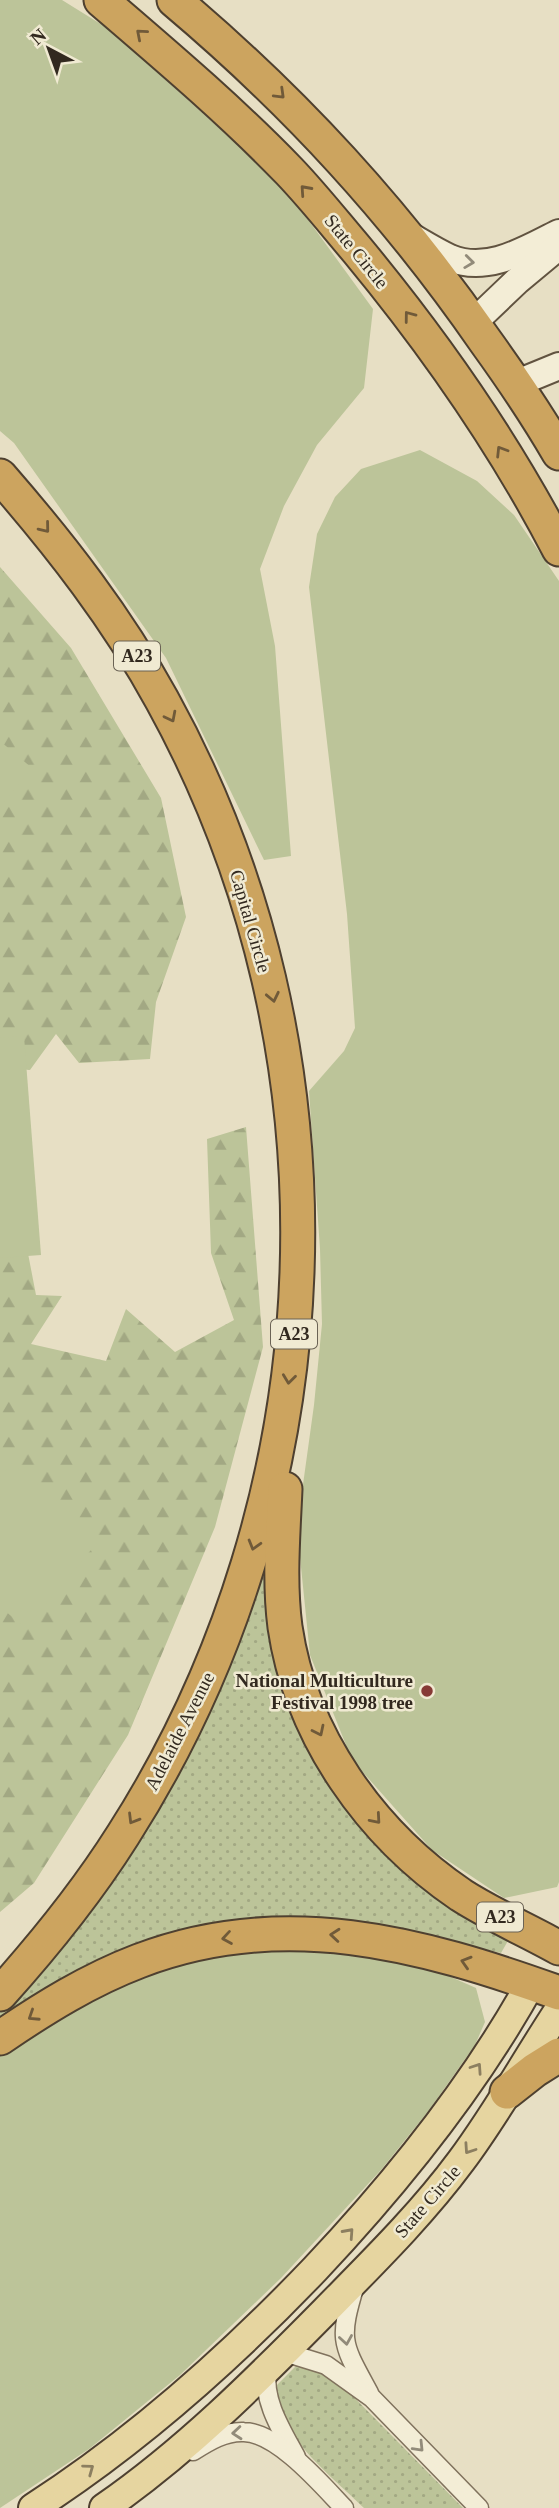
<svg xmlns="http://www.w3.org/2000/svg" width="559" height="2508" font-family="Georgia,serif">
	<style>
		.grass { fill: url(#grass-dots) }
		.forest { fill: url(#forest-firs) }
		.park { fill: #bcc499 }
		.lines { fill: none; stroke-linecap: round; stroke-linejoin: round }
		.street-casing { stroke: #80725d; stroke-width: 21 }
		.secondary-casing { stroke: #615340; stroke-width: 30 }
		.primary-casing { stroke: #4e4030; stroke-width: 32 }
		.highway-casing { stroke: #4e4030; stroke-width: 37 }
		.street { stroke: #f3edd6; stroke-width: 18 }
		.secondary { stroke: #f3edd6; stroke-width: 26 }
		.primary { stroke: #e6d5a0; stroke-width: 28 }
		.highway { stroke: #cca45f; stroke-width: 33 }
		.oneway { stroke: #705a39 }
		.oneway2 { stroke: #928b7a }
		.oneway3 { stroke: #8c7f60 }
		.poi-dot { fill: #863a35; stroke: #f0ead2; stroke-width: 2.5 }
		.labels { text-anchor: middle; stroke-width: 5; stroke-linejoin: round; paint-order: stroke }
		.shield { fill: #f0ead2; stroke: #6b6355; stroke-width: 2 }
		.shield-label { font-size: 18px; font-weight: bold; fill: #32291f }
		.street-label { font-size: 19px; fill: #32291f; stroke: #f0ead2 }
		.poi-label { font-size: 19px; font-weight: bold; fill: #32291f; stroke: #f0ead2; text-anchor: end }
	</style>
	<defs>
		<pattern id="grass-dots" width="8" height="8" patternUnits="userSpaceOnUse" patternTransform="scale(1.75)"><rect width="8" height="8" fill="#bcc499"/><path d="M2 2h.1M6 6h.1" fill="none" stroke="#a2a883" stroke-width="1.8" stroke-linecap="round"/></pattern>
		<pattern id="forest-firs" width="22" height="20" patternUnits="userSpaceOnUse" patternTransform="scale(1.75)"><rect width="22" height="20" fill="#bcc499"/><path d="M5 1l3.5 6h-7zM16 11l3.5 6h-7z" fill="#a2a883"/></pattern>
	</defs>
	<rect width="100%" height="100%" fill="#e7dfc4"/>
	<!-- grass -->
	<g class="grass">
		<polygon points="262,1564 268,1566 299,1719 509,1939 501,1953 452,1942 0,2025 0,2013 14,1999"/>
		<path d="M298 2364 337 2380 463 2508H364C334 2478 273 2432 276 2386Z"/>
	</g>
	<!-- forest -->
	<g class="forest">
		<polygon points="0,567 71,648 161,798 186,917 156,1002 150,1059 79,1063 56,1034 30,1070 0,1067"/>
		<polygon points="246,1127 263,1347 215,1527 128,1735 34,1883 0,1912 0,1245 26,1243 36,1295 62,1296 31,1344 106,1361 126,1309 175,1352 234,1320 211,1253 207,1139"/>
	</g>
	<!-- park -->
	<g class="park">
		<polygon points="0,0 62,0 112,31 285,188 373,309 364,388 317,445 284,506 260,569 275,646 291,856 264,860 166,658 14,443 0,431"/>
		<polygon points="420,450 477,481 514,515 559,581 559,1882 557,1887 504,1898 432,1850 352,1760 310,1655 297,1528 314,1405 322,1324 320,1249 309,1091 344,1051 355,1028 347,914 309,587 317,534 335,497 361,469"/>
		<polygon points="0,741 32,768 0,807"/>
		<polygon points="24,1036 41,1255 0,1258 0,1038"/>
		<polygon points="12,1463 101,1538 26,1628 0,1607 0,1477"/>
		<polygon points="312,1946 426,1966 476,1988 485,2022 475,2045 430,2109 381,2170 281,2278 180,2375 89,2449 0,2508 0,2053 47,2020 177,1961 248,1948"/>
	</g>
	<g class="lines">
		<defs>
			<g id="street">
				<path d="M355 2285C338 2341 342 2343 369 2393"/>
				<polyline points="284,2352 326,2365 372,2398 479,2508"/>
				<path d="M267 2370C262 2400 282 2431 296 2457"/>
				<path d="M193 2451C209 2441 225 2431 244 2432 278 2433 322 2485 344 2508"/>
			</g>
			<g id="secondary">
				<path d="M412 237C424 244 437 252 450 258 488 274 526 249 559 233"/>
				<polyline points="473,323 517,281 559,246"/>
				<polyline points="515,384 559,366"/>
			</g>
			<g id="primary">
				<path d="M33 2508C137 2441 229 2359 315 2269 397 2182 473 2088 531 1983"/>
				<path d="M104 2508C185 2452 256 2381 325 2311 372 2263 421 2215 461 2161 497 2113 526 2060 559 2010"/>
			</g>
			<g id="highway">
				<path d="M101 0C165 55 230 110 289 171 313 196 335 224 358 251 434 343 504 443 559 549"/>
				<path d="M174 0C295 102 396 212 486 342 512 378 537 415 559 453"/>
				<path d="M0 476C61 546 117 618 162 700 357 1053 340 1496 123 1835 87 1892 45 1944 0 1994"/>
				<path d="M285 1489C283 1535 279 1581 285 1627 301 1736 371 1834 461 1895 492 1915 527 1930 559 1948"/>
				<path d="M0 2038C44 2008 89 1980 139 1961 283 1906 420 1943 559 1993"/>
				<polyline points="507,2092 535,2070 559,2055"/>
			</g>
		</defs>
		<!-- street casing -->
		<use href="#street" class="street-casing"/>
		<!-- secondary casing -->
		<use href="#secondary" class="secondary-casing"/>
		<!-- primary casing -->
		<use href="#primary" class="primary-casing"/>
		<!-- highway casing -->
		<use href="#highway" class="highway-casing"/>
		<!-- street -->
		<use href="#street" class="street"/>
		<!-- secondary -->
		<use href="#secondary" class="secondary"/>
		<!-- primary -->
		<use href="#primary" class="primary"/>
		<!-- highway -->
		<use href="#highway" class="highway"/>
	</g>
	<!-- one-way arrows -->
	<defs><path id="oneway-chevron" d="M-2-3.5L2.5 0L-2 3.5" fill="none" stroke-width="1.6" stroke-linecap="round" stroke-linejoin="round" transform="scale(1.75)"/></defs>
	<g class="oneway">
		<use href="#oneway-chevron" transform="translate(141 34) rotate(-139)"/>
		<use href="#oneway-chevron" transform="translate(280 94) rotate(44)"/>
		<use href="#oneway-chevron" transform="translate(305 190) rotate(-132)"/>
		<use href="#oneway-chevron" transform="translate(409 316) rotate(-127)"/>
		<use href="#oneway-chevron" transform="translate(501 451) rotate(-122)"/>
		<use href="#oneway-chevron" transform="translate(45 528) rotate(51)"/>
		<use href="#oneway-chevron" transform="translate(171 717) rotate(63)"/>
		<use href="#oneway-chevron" transform="translate(273 997) rotate(78)"/>
		<use href="#oneway-chevron" transform="translate(289 1379) rotate(97)"/>
		<use href="#oneway-chevron" transform="translate(254 1545) rotate(106)"/>
		<use href="#oneway-chevron" transform="translate(319 1731) rotate(64)"/>
		<use href="#oneway-chevron" transform="translate(133 1819) rotate(121)"/>
		<use href="#oneway-chevron" transform="translate(376 1819) rotate(49)"/>
		<use href="#oneway-chevron" transform="translate(335 1935) rotate(-175)"/>
		<use href="#oneway-chevron" transform="translate(227 1938) rotate(171)"/>
		<use href="#oneway-chevron" transform="translate(466 1962) rotate(-163)"/>
		<use href="#oneway-chevron" transform="translate(33 2016) rotate(147)"/>
	</g>
	<g class="oneway2">
		<use href="#oneway-chevron" transform="translate(469 262) rotate(7)"/>
		<use href="#oneway-chevron" transform="translate(346 2340) rotate(81)"/>
		<use href="#oneway-chevron" transform="translate(237 2433) rotate(175)"/>
		<use href="#oneway-chevron" transform="translate(419 2447) rotate(46)"/>
	</g>
	<g class="oneway3">
		<use href="#oneway-chevron" transform="translate(477 2068) rotate(-56)"/>
		<use href="#oneway-chevron" transform="translate(469 2149) rotate(124)"/>
		<use href="#oneway-chevron" transform="translate(349 2233) rotate(-48)"/>
		<use href="#oneway-chevron" transform="translate(89 2469) rotate(-36)"/>
	</g>
	<!-- markers -->
	<circle class="poi-dot" cx="427" cy="1691" r="7"/>
	<g class="labels">
		<!-- shield labels -->
		<g class="shield">
			<rect x="114" y="641.5" width="46" height="29" rx="5"/>
			<rect x="271" y="1319.5" width="46" height="29" rx="5"/>
			<rect x="477" y="1902.5" width="46" height="29" rx="5"/>
		</g>
		<g class="shield-label">
			<text x="137" y="662">A23</text>
			<text x="294" y="1340">A23</text>
			<text x="500" y="1923">A23</text>
		</g>
		<!-- street labels -->
		<g class="street-label">
			<text transform="translate(357 251) rotate(51)" y="7">State Circle</text>
			<text transform="translate(251 921) rotate(74)" y="7">Capital Circle</text>
			<text transform="translate(179 1731) rotate(-63)" y="7">Adelaide Avenue</text>
			<text transform="translate(427 2201) rotate(-49)" y="7">State Circle</text>
		</g>
		<!-- poi labels -->
		<g class="poi-label">
			<text x="413" y="1687">National Multiculture<tspan x="413" dy="22">Festival 1998 tree</tspan></text>
		</g>
	</g>
	<!-- north arrow -->
	<g transform="translate(49 49) rotate(319)" stroke="#f0ead2" stroke-width="5" paint-order="stroke">
	<path d="M0-5L12 26L0 18L-12 26Z" fill="#32291f"/>
	<text y="-10" font-size="19" font-weight="bold" text-anchor="middle" fill="#32291f">N</text>
	</g>
</svg>
